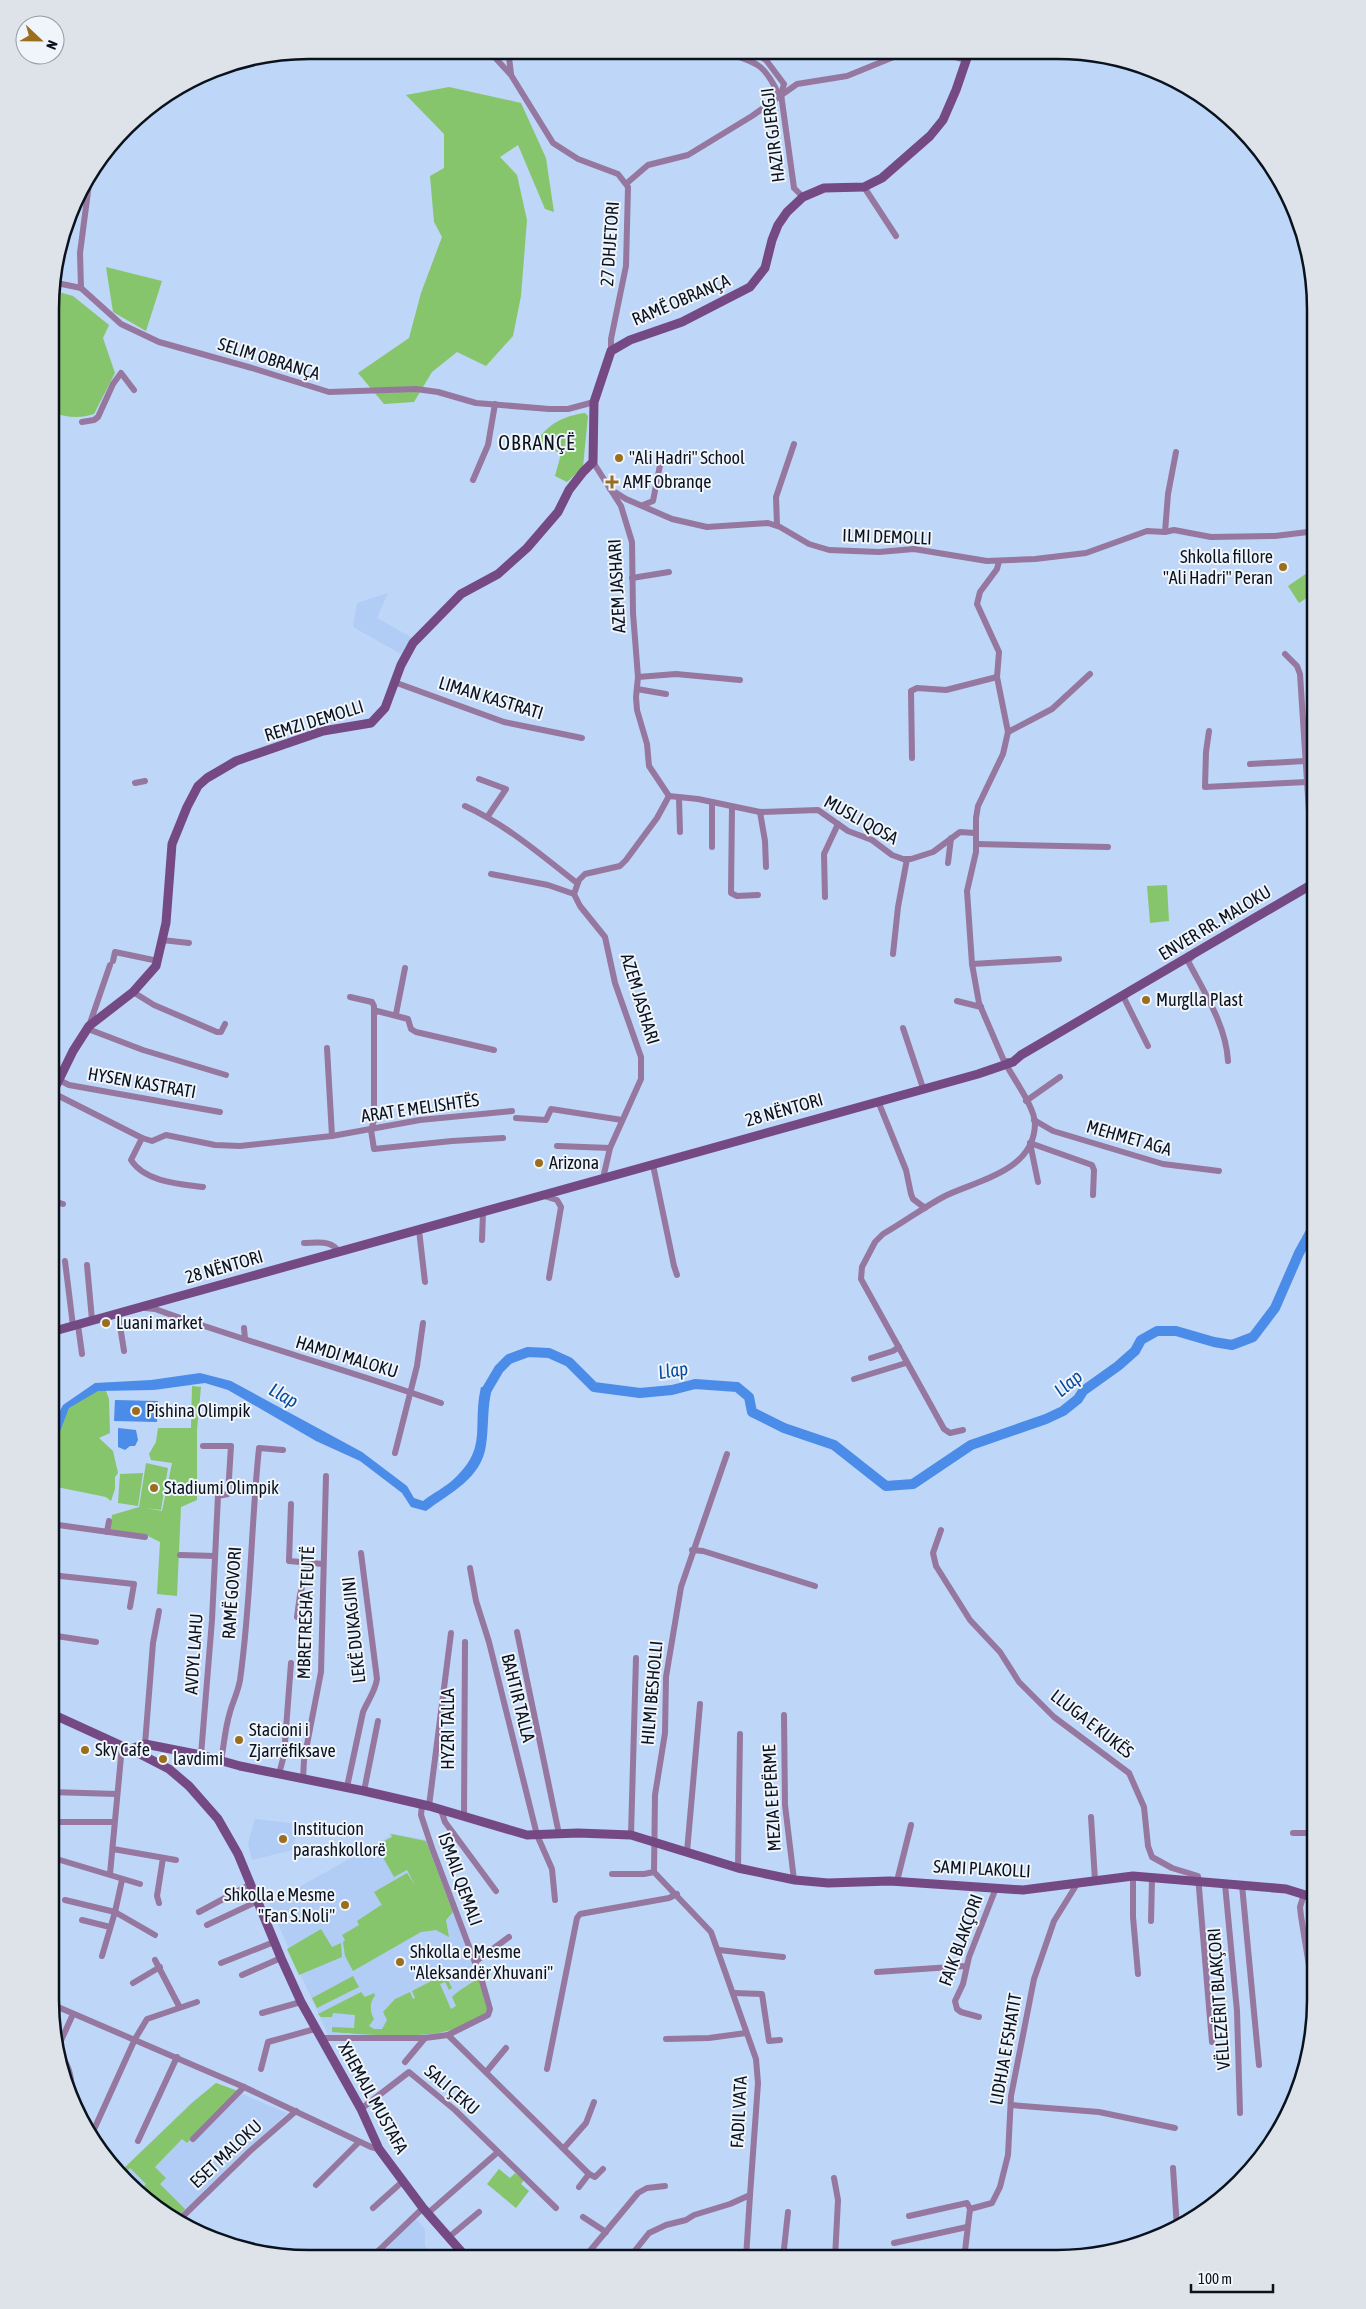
<svg xmlns="http://www.w3.org/2000/svg" width="1366" height="2309" font-family="'Asap Condensed',sans-serif">
	<style>
		.built { fill: #b1cdf5 }
		.green { fill: #86c56b }
		.water { fill: #4a8ce8 }
		.lines { fill: none; stroke-linecap: round; stroke-linejoin: round }
		.river { stroke: #4a8ce8; stroke-width: 10 }
		.street { stroke: #95779f; stroke-width: 6 }
		.secondary { stroke: #754984; stroke-width: 9 }
		.poi-dot { fill: #9b6e1d; stroke: #f0f5fc; stroke-width: 2 }
		.labels { text-anchor: middle; stroke-width: 4; stroke-linejoin: round; paint-order: stroke }
		.street-label { font-size: 18px; fill: #0a121e; stroke: #f0f5fc }
		.poi-label { font-size: 18px; fill: #0a121e; stroke: #f0f5fc; text-anchor: start }
		.water-label { font-size: 19px; font-style: italic; fill: #064c9e; stroke: #f0f5fc }
		.quarter-label { font-size: 20px; letter-spacing: 1px; fill: #0a121e; stroke: #f0f5fc }
		.rim { fill: none; stroke: #0a121e; stroke-width: 2.5 }
	</style>
	<rect width="100%" height="100%" fill="#bed6f7"/>
	<!-- built -->
	<g class="built">
		<polygon points="388,593 377,618 411,637 401,654 353,627 357,603"/>
		<polygon points="255,1819 298,1824 293,1850 252,1860 248,1843"/>
		<polygon points="389,1833 427,1840 474,1965 488,2009 438,2034 418,2037 328,2035 269,1904 390,1836"/>
		<polygon points="216,2083 287,2113 175,2220 151,2205 119,2173 192,2102"/>
		<polygon points="416,2219 425,2229 425,2246 433,2257 378,2257"/>
	</g>
	<!-- green -->
	<g class="green">
		<polygon points="449,87 521,103 546,158 554,212 545,209 518,145 500,157 517,175 527,220 521,296 513,336 486,366 457,352 432,372 414,402 384,404 358,373 409,338 421,293 442,237 434,222 430,176 444,168 444,134 406,95"/>
		<polygon points="106,267 162,281 146,331 113,312"/>
		<path d="M52 290 73 296 109 325 103 338 115 373 94 414C79 419 67 417 52 413Z"/>
		<path d="M585 413 588 416 583 467 567 482 555 476 561 454 537 441C549 423 564 416 585 413Z"/>
		<polygon points="1316,567 1316,592 1299,603 1288,586"/>
		<polygon points="1167,885 1169,921 1150,923 1147,886"/>
		<polygon points="192,1386 201,1387 197,1430 197,1500 181,1507 177,1596 157,1594 160,1542 146,1535 110,1530 112,1515 139,1507 146,1463 168,1468 161,1510 145,1508 162,1511 172,1463 151,1460 149,1454 156,1442 158,1428 191,1428"/>
		<polygon points="96,1388 105,1388 109,1399 110,1433 99,1438 113,1451 118,1473 115,1477 115,1489 111,1501 106,1497 52,1486 51,1445 66,1407"/>
		<polygon points="143,1473 138,1506 118,1503 120,1474"/>
		<polygon points="391,1834 426,1841 453,1912 446,1920 449,1937 436,1930 421,1932 353,1971 345,1956 343,1942 345,1940 342,1935 359,1925 357,1921 381,1905 383,1907 374,1892 407,1873 415,1885 407,1870 394,1877 376,1845 392,1837"/>
		<polygon points="321,1929 332,1947 341,1943 342,1957 299,1975 287,1949"/>
		<path d="M445 1974 452 1988 449 1990 445 1982 440 1984 451 2009 456 2006 452 1997C455 1993 474 1981 479 1978L488 2008 485 2014C448 2044 377 2035 332 2032V2027L354 2028 355 2015 333 2013 332 2017H321L318 2014 361 1992 365 1997 374 1993 375 1996C369 2002 370 2012 374 2019L369 2026 374 2029H382L387 2020 383 2012 395 1999 410 1992 413 1999 415 1998 412 1991Z"/>
		<polygon points="353,1976 359,1987 317,2008 312,1998"/>
		<polygon points="216,2083 238,2091 187,2143 182,2139 155,2167 166,2178 160,2184 185,2209 175,2220 151,2205 138,2193 146,2184 130,2168 122,2176 119,2173 192,2103"/>
		<polygon points="499,2169 510,2178 515,2173 524,2180 521,2184 529,2191 516,2208 487,2184"/>
	</g>
	<!-- water -->
	<g class="water">
		<path d="M200 1373 231 1381 362 1452 407 1486 414 1498 423 1501C433 1493 446 1487 455 1478 488 1447 472 1427 481 1387L492 1388C487 1407 489 1426 486 1445 482 1478 450 1493 426 1511L411 1507 402 1493 360 1461 316 1441 228 1390 205 1383 154 1390 98 1391 69 1408 51 1455V1428L63 1405 95 1383 151 1380Z"/>
		<polygon points="115,1400 158,1401 157,1422 114,1421"/>
		<polygon points="118,1428 136,1430 138,1440 135,1446 130,1446 125,1450 118,1447"/>
	</g>
	<g class="lines">
		<!-- river -->
		<polyline class="river" points="484,1401 486,1391 499,1369 509,1359 528,1352 549,1353 569,1362 594,1387 640,1393 672,1390 695,1384 737,1387 749,1397 752,1412 784,1428 834,1445 886,1486 913,1484 971,1445 1046,1419 1063,1411 1078,1399 1083,1391 1118,1366 1135,1351 1141,1340 1157,1331 1176,1331 1214,1342 1232,1345 1253,1337 1275,1308 1299,1253 1314,1226 1316,1219"/>
		<!-- street -->
		<g class="street">
			<polyline points="489,51 511,75 553,143 578,159 618,174 628,187 626,266 611,339 611,351"/>
			<path d="M722 51C756 63 763 61 779 95"/>
			<polyline points="751,51 766,60 784,84 781,94 794,188 803,197"/>
			<polyline points="947,52 955,57 966,60"/>
			<polyline points="511,74 509,57 512,51"/>
			<polyline points="627,183 648,165 688,155 752,116 797,84 847,76 906,52"/>
			<polyline points="864,187 896,236"/>
			<polyline points="52,282 81,288 121,324 159,342 252,368 329,392 416,389 438,392 476,403 549,409 568,409 594,402"/>
			<polyline points="81,288 80,253 90,176"/>
			<polyline points="82,422 94,420 98,417 113,384 121,373 134,390"/>
			<polyline points="593,462 621,506 632,542 633,613 638,677 636,697 637,710 647,744 649,766 669,796"/>
			<polyline points="473,480 488,445 495,404"/>
			<polyline points="610,489 626,499 672,519 707,527 768,523 780,527 809,544 829,550 879,552 914,549 987,561 1035,559 1086,553 1147,531 1165,532 1174,530 1211,537 1275,536 1316,531"/>
			<polyline points="643,505 653,501 661,460"/>
			<polyline points="777,525 776,497 794,444"/>
			<polyline points="1165,532 1168,494 1176,452"/>
			<polyline points="999,561 997,569 980,592 977,604 999,652 997,677 1008,732 1003,754 978,806 976,818 976,852 967,891 972,964 979,1003 1004,1061 1012,1061"/>
			<polyline points="632,578 669,572"/>
			<polyline points="1285,654 1297,666 1300,674 1310,827 1316,879"/>
			<polyline points="638,677 676,674 740,680"/>
			<polyline points="394,682 504,722 582,738"/>
			<polyline points="637,689 666,694"/>
			<polyline points="1209,731 1206,752 1205,787 1307,782"/>
			<polyline points="1008,732 1052,709 1090,674"/>
			<polyline points="912,758 911,691 917,688 946,690 997,677"/>
			<polyline points="1250,764 1305,761"/>
			<polyline points="479,779 506,789 488,816"/>
			<polyline points="135,783 145,781"/>
			<polyline points="669,796 698,799 760,812 818,810 848,831 872,840 892,855 903,859 911,859 933,852 960,832 975,833"/>
			<polyline points="679,798 680,832"/>
			<polyline points="712,802 712,847"/>
			<path d="M465 806C507 825 541 855 577 883"/>
			<polyline points="732,807 731,893 737,896 758,895"/>
			<polyline points="760,812 765,841 766,867"/>
			<polyline points="977,844 1108,847"/>
			<polyline points="948,863 951,838"/>
			<polyline points="491,874 548,885 574,894"/>
			<polyline points="825,897 824,854 838,824"/>
			<polyline points="162,940 189,943"/>
			<polyline points="893,954 898,907 907,859"/>
			<path d="M1193 956 1188 961C1204 992 1226 1025 1228 1061"/>
			<polyline points="113,961 115,952 158,961"/>
			<polyline points="972,964 1059,959"/>
			<polyline points="133,992 154,1005 217,1032 221,1032 225,1024"/>
			<polyline points="1127,994 1124,998 1148,1046"/>
			<polyline points="350,997 372,1002 374,1006 374,1120 371,1130 374,1149 452,1141 503,1138"/>
			<polyline points="957,1001 981,1007"/>
			<polyline points="374,1014 377,1011 408,1019 411,1029 416,1032 494,1050"/>
			<polyline points="396,1014 405,968"/>
			<polyline points="89,1026 110,965"/>
			<polyline points="903,1028 923,1088"/>
			<polyline points="88,1029 143,1050 226,1075"/>
			<polyline points="327,1048 332,1136"/>
			<polyline points="51,1069 61,1074"/>
			<polyline points="59,1080 69,1085 220,1112"/>
			<polyline points="56,1089 57,1095 142,1138 152,1141 166,1135 215,1145 240,1146 332,1136 420,1120 512,1111"/>
			<polyline points="878,1101 906,1170 911,1194 913,1199 925,1208"/>
			<polyline points="1026,1101 1060,1077"/>
			<polyline points="516,1118 546,1120 551,1109 622,1120"/>
			<polyline points="1034,1120 1053,1131 1163,1164 1219,1171"/>
			<path d="M142 1138 131 1160C145 1182 179 1184 203 1187"/>
			<polyline points="1030,1143 1092,1165 1094,1170 1093,1195"/>
			<polyline points="1030,1143 1038,1182"/>
			<polyline points="557,1146 610,1148 641,1079 641,1057 615,983 605,937 580,906 574,894 579,880 585,874 620,866 626,860 657,818 669,796"/>
			<polyline points="653,1165 674,1266 677,1275"/>
			<polyline points="604,1178 604,1174 610,1148"/>
			<polyline points="544,1196 557,1200 561,1207 549,1278"/>
			<polyline points="51,1200 63,1204"/>
			<polyline points="419,1230 425,1282"/>
			<polyline points="482,1240 483,1212"/>
			<path d="M304 1243C316 1243 333 1239 339 1253"/>
			<polyline points="65,1261 73,1326"/>
			<polyline points="87,1265 92,1320"/>
			<path d="M145 1308 155 1309C249 1343 346 1369 441 1403"/>
			<polyline points="118,1313 124,1351"/>
			<polyline points="78,1325 82,1354"/>
			<polyline points="244,1328 245,1339"/>
			<polyline points="871,1358 893,1351 899,1347"/>
			<polyline points="854,1379 906,1363"/>
			<path d="M963 1430 950 1433 944 1429 861 1279 862 1267 875 1242 883 1234C904 1222 924 1207 945 1196 978 1180 1034 1171 1035 1124 1035 1108 1015 1081 1007 1066L1010 1064"/>
			<polyline points="395,1453 417,1366 423,1323"/>
			<polyline points="727,1454 681,1587 666,1677 665,1733 655,1795 654,1872 711,1932 756,2059 758,2083 750,2195"/>
			<polyline points="291,1504 289,1561 323,1564"/>
			<polyline points="51,1524 145,1537"/>
			<polyline points="941,1530 933,1553 936,1566 970,1620 1000,1652 1019,1682 1054,1717 1129,1773 1144,1807 1148,1846 1152,1857 1172,1868 1198,1876 1212,2042"/>
			<polyline points="107,1532 109,1521"/>
			<polyline points="692,1550 703,1551 815,1586"/>
			<polyline points="180,1555 215,1556"/>
			<polyline points="470,1568 476,1601 489,1642 537,1835 552,1869 555,1900"/>
			<polyline points="51,1575 134,1584 130,1607"/>
			<polyline points="297,1617 300,1595 308,1563"/>
			<polyline points="517,1632 559,1834"/>
			<polyline points="50,1635 96,1642"/>
			<polyline points="784,1715 785,1805 794,1880"/>
			<polyline points="145,1744 153,1643 159,1611"/>
			<polyline points="201,1755 212,1620 218,1496 228,1494 231,1446 203,1446"/>
			<path d="M221 1761C224 1745 225 1728 230 1712 233 1701 238 1692 240 1680 251 1603 251 1525 259 1448L283 1450"/>
			<polyline points="279,1774 284,1755 291,1663"/>
			<polyline points="303,1779 304,1760 321,1672 326,1476"/>
			<path d="M347 1787 363 1712C368 1700 375 1692 377 1679L361 1553"/>
			<polyline points="364,1791 378,1721"/>
			<polyline points="50,1792 117,1794"/>
			<polyline points="429,1806 451,1633"/>
			<polyline points="441,1810 445,1822 496,1891"/>
			<polyline points="464,1816 465,1642"/>
			<polyline points="1091,1817 1095,1880"/>
			<polyline points="56,1822 114,1822"/>
			<polyline points="1293,1833 1315,1833"/>
			<polyline points="631,1835 636,1658"/>
			<polyline points="113,1849 176,1860"/>
			<polyline points="687,1852 700,1704"/>
			<polyline points="60,1860 140,1884"/>
			<polyline points="738,1868 740,1734"/>
			<polyline points="110,1874 122,1746"/>
			<polyline points="612,1874 644,1874 654,1872"/>
			<polyline points="1133,1876 1133,1917 1138,1974"/>
			<polyline points="897,1881 911,1825"/>
			<polyline points="1225,1884 1237,2011 1240,2113"/>
			<polyline points="1242,1885 1259,2065"/>
			<polyline points="1304,1894 1300,1907 1301,1916 1315,2003"/>
			<polyline points="65,1900 115,1912 155,1935"/>
			<polyline points="159,1903 157,1896 163,1858"/>
			<polyline points="199,1912 251,1884"/>
			<polyline points="82,1920 110,1927"/>
			<polyline points="1151,1921 1152,1879"/>
			<polyline points="207,1925 258,1901"/>
			<polyline points="50,1939 53,1937"/>
			<polyline points="719,1950 783,1957"/>
			<polyline points="102,1956 115,1912 122,1880"/>
			<polyline points="155,1960 179,2006"/>
			<polyline points="475,1962 509,1937"/>
			<polyline points="221,1963 274,1942"/>
			<polyline points="877,1972 966,1966"/>
			<polyline points="242,1975 281,1958"/>
			<polyline points="133,1983 160,1967"/>
			<polyline points="734,1993 762,1994 769,2041 780,2040"/>
			<polyline points="51,2004 244,2087 371,2147 379,2149"/>
			<polyline points="262,2013 301,2002"/>
			<polyline points="979,2017 961,2012 957,2009 955,2001 963,1984 969,1957 996,1888"/>
			<polyline points="448,2035 589,2174 595,2177 603,2169"/>
			<polyline points="321,2038 425,2038 448,2035 488,2015 490,2009 482,1981 432,1848 421,1815 422,1805"/>
			<polyline points="666,2039 709,2038 746,2033"/>
			<polyline points="59,2045 73,2014"/>
			<path d="M61 2055C71 2068 72 2082 72 2098L69 2097"/>
			<polyline points="405,2062 425,2038"/>
			<polyline points="261,2069 268,2042 315,2029"/>
			<polyline points="547,2069 577,1918 580,1914 669,1898 677,1894"/>
			<polyline points="487,2071 506,2048"/>
			<polyline points="1011,2105 1099,2112 1175,2128"/>
			<polyline points="361,2109 409,2072 455,2110 556,2208"/>
			<polyline points="91,2136 135,2039 147,2019 197,2002"/>
			<polyline points="193,2139 244,2087"/>
			<polyline points="138,2141 177,2057"/>
			<polyline points="564,2148 586,2123 594,2102"/>
			<polyline points="1173,2168 1177,2228"/>
			<polyline points="834,2178 838,2200 835,2258"/>
			<polyline points="316,2185 359,2142"/>
			<polyline points="579,2187 589,2174"/>
			<polyline points="373,2208 402,2182"/>
			<polyline points="970,2209 992,2203 1000,2187 1008,2155 1011,2096 1034,1979 1054,1921 1077,1884"/>
			<polyline points="427,2214 498,2152"/>
			<polyline points="909,2216 967,2203 970,2209 964,2259"/>
			<polyline points="583,2217 606,2232"/>
			<polyline points="178,2221 250,2151 296,2111"/>
			<polyline points="449,2237 479,2212"/>
			<polyline points="894,2243 967,2227"/>
			<polyline points="372,2257 423,2208"/>
			<polyline points="584,2258 638,2193 647,2188 665,2186"/>
			<polyline points="629,2258 649,2233 666,2225 686,2220 694,2215 730,2204 750,2195 746,2258"/>
			<polyline points="783,2258 788,2212"/>
		</g>
		<!-- secondary -->
		<g class="secondary">
			<polyline points="51,1096 73,1051 89,1026 133,992 156,966 166,923 172,844 187,807 198,786 207,778 236,761 323,731 371,723 385,708 401,665 413,643 461,594 498,574 527,548 558,512 569,490 583,472 593,462 594,402 611,351 630,340 682,322 750,287 765,268 772,240 778,225 787,212 803,197 824,188 864,187 882,178 930,136 943,120 956,90 969,52"/>
			<polyline points="51,1332 978,1074 1013,1062 1021,1055 1316,882"/>
			<polyline points="50,1713 142,1755 169,1769 189,1786 218,1819 238,1854 281,1958 301,2002 361,2109 379,2149 423,2208 466,2257"/>
			<polyline points="131,1749 145,1744 201,1755 240,1766 364,1791 429,1806 527,1835 578,1833 631,1835 738,1868 795,1880 828,1883 890,1881 1023,1890 1133,1876 1286,1889 1315,1898"/>
		</g>
	</g>
	<!-- markers -->
	<g class="poi-dot">
		<circle cx="619" cy="458" r="5"/>
		<path d="M609.5 474.5h5v5h5v5h-5v5h-5v-5h-5v-5h5z"/>
		<circle cx="1283" cy="567" r="5"/>
		<circle cx="1146" cy="1000" r="5"/>
		<circle cx="539" cy="1163" r="5"/>
		<circle cx="106" cy="1323" r="5"/>
		<circle cx="136" cy="1411" r="5"/>
		<circle cx="154" cy="1488" r="5"/>
		<circle cx="239" cy="1740" r="5"/>
		<circle cx="85" cy="1750" r="5"/>
		<circle cx="163" cy="1759" r="5"/>
		<circle cx="283" cy="1839" r="5"/>
		<circle cx="345" cy="1905" r="5"/>
		<circle cx="400" cy="1962" r="5"/>
	</g>
	<g class="labels">
		<!-- street labels -->
		<g class="street-label">
			<text transform="translate(773 135) rotate(-97)" y="6">HAZIR GJERGJI</text>
			<text transform="translate(610 244) rotate(-86)" y="6">27 DHJETORI</text>
			<text transform="translate(681 300) rotate(-23)" y="6">RAMË OBRANÇA</text>
			<text transform="translate(269 359) rotate(17)" y="6">SELIM OBRANÇA</text>
			<text transform="translate(887 537) rotate(2)" y="6">ILMI DEMOLLI</text>
			<text transform="translate(617 586) rotate(-93)" y="6">AZEM JASHARI</text>
			<text transform="translate(491 698) rotate(17)" y="6">LIMAN KASTRATI</text>
			<text transform="translate(314 721) rotate(-17)" y="6">REMZI DEMOLLI</text>
			<text transform="translate(861 820) rotate(29)" y="6">MUSLI QOSA</text>
			<text transform="translate(1215 923) rotate(-31)" y="6">ENVER RR. MALOKU</text>
			<text transform="translate(640 999) rotate(73)" y="6">AZEM JASHARI</text>
			<text transform="translate(142 1083) rotate(10)" y="6">HYSEN KASTRATI</text>
			<text transform="translate(420 1108) rotate(-8)" y="6">ARAT E MELISHTËS</text>
			<text transform="translate(784 1110) rotate(-16)" y="6">28 NËNTORI</text>
			<text transform="translate(1129 1138) rotate(16)" y="6">MEHMET AGA</text>
			<text transform="translate(224 1267) rotate(-16)" y="6">28 NËNTORI</text>
			<text transform="translate(347 1357) rotate(17)" y="6">HAMDI MALOKU</text>
			<text transform="translate(232 1593) rotate(-86)" y="6">RAMË GOVORI</text>
			<text transform="translate(306 1613) rotate(-88)" y="6">MBRETRESHA TEUTË</text>
			<text transform="translate(354 1630) rotate(-96)" y="6">LEKË DUKAGJINI</text>
			<text transform="translate(194 1654) rotate(-86)" y="6">AVDYL LAHU</text>
			<text transform="translate(652 1693) rotate(-85)" y="6">HILMI BESHOLLI</text>
			<text transform="translate(518 1698) rotate(76)" y="6">BAHTIR TALLA</text>
			<text transform="translate(1092 1724) rotate(38)" y="6">LLUGA E KUKËS</text>
			<text transform="translate(448 1729) rotate(-90)" y="6">HYZRI TALLA</text>
			<text transform="translate(772 1798) rotate(-93)" y="6">MEZIA E EPËRME</text>
			<text transform="translate(982 1869) rotate(3)" y="6">SAMI PLAKOLLI</text>
			<text transform="translate(460 1879) rotate(70)" y="6">ISMAIL QEMALI</text>
			<text transform="translate(961 1940) rotate(-70)" y="6">FAIK BLAKÇORI</text>
			<text transform="translate(1219 1999) rotate(-94)" y="6">VËLLEZËRIT BLAKÇORI</text>
			<text transform="translate(1006 2049) rotate(-80)" y="6">LIDHJA E FSHATIT</text>
			<text transform="translate(452 2090) rotate(41)" y="6">SALI ÇEKU</text>
			<text transform="translate(373 2098) rotate(61)" y="6">XHEMAJL MUSTAFA</text>
			<text transform="translate(739 2112) rotate(-87)" y="6">FADIL VATA</text>
			<text transform="translate(226 2154) rotate(-43)" y="6">ESET MALOKU</text>
		</g>
		<!-- poi labels -->
		<g class="poi-label">
			<text x="629" y="464">"Ali Hadri" School</text>
			<text x="623" y="488">AMF Obranqe</text>
			<text x="1273" y="563" text-anchor="end">Shkolla fillore<tspan x="1273" dy="21">"Ali Hadri" Peran</tspan></text>
			<text x="1156" y="1006">Murglla Plast</text>
			<text x="549" y="1169">Arizona</text>
			<text x="116" y="1329">Luani market</text>
			<text x="146" y="1417">Pishina Olimpik</text>
			<text x="164" y="1494">Stadiumi Olimpik</text>
			<text x="249" y="1736">Stacioni i<tspan x="249" dy="21">Zjarrëfiksave</tspan></text>
			<text x="95" y="1756">Sky Cafe</text>
			<text x="173" y="1765">lavdimi</text>
			<text x="293" y="1835">Institucion<tspan x="293" dy="21">parashkollorë</tspan></text>
			<text x="335" y="1901" text-anchor="end">Shkolla e Mesme<tspan x="335" dy="21">"Fan S.Noli"</tspan></text>
			<text x="410" y="1958">Shkolla e Mesme<tspan x="410" dy="21">"Aleksandër Xhuvani"</tspan></text>
		</g>
		<!-- water labels -->
		<g class="water-label">
			<text transform="translate(673 1370) rotate(-9)" y="7">Llap</text>
			<text transform="translate(1068 1383) rotate(-40)" y="7">Llap</text>
			<text transform="translate(284 1395) rotate(29)" y="7">Llap</text>
		</g>
		<!-- quarter labels -->
		<g class="quarter-label">
			<text x="537" y="450">OBRANÇË</text>
		</g>
	</g>
	<!-- crop -->
	<path d="M0 0H1366V2309H0ZM309 59H1057A250 250 0 0 1 1307 309V2000A250 250 0 0 1 1057 2250H309A250 250 0 0 1 59 2000V309A250 250 0 0 1 309 59Z" fill="#dee3ea" fill-rule="evenodd"/>
	<path class="rim" d="M309 59H1057A250 250 0 0 1 1307 309V2000A250 250 0 0 1 1057 2250H309A250 250 0 0 1 59 2000V309A250 250 0 0 1 309 59Z"/>
	<!-- north arrow -->
	<g transform="translate(40 40) rotate(112)"><circle r="24" fill="#f0f5fc" stroke="#949aa3"/>
	<path d="M0-4L9 19L0 12L-9 19Z" fill="#9b6e1d"/>
	<text y="-8" font-size="14" font-weight="bold" text-anchor="middle" fill="#0a121e">N</text>
	</g>
	<!-- scale -->
	<path d="M1191 2284v8h82v-8" fill="none" stroke="#0a121e" stroke-width="2.5"/>
	<text x="1198" y="2284" font-size="15" fill="#0a121e" stroke="#f0f5fc" stroke-width="4" paint-order="stroke">100 m</text>
</svg>
